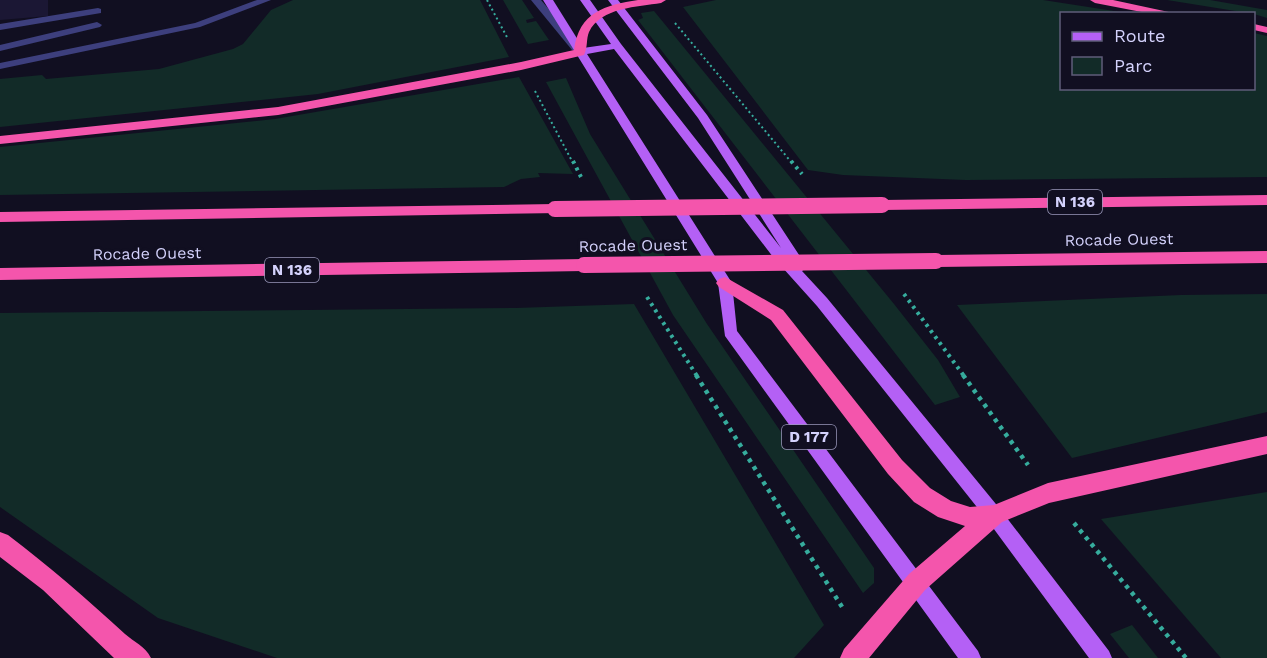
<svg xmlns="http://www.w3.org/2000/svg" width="1267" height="658" font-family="'Work Sans',sans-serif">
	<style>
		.green { fill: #122b28 }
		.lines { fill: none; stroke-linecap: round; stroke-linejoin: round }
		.path-far2 { stroke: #36ac9d; stroke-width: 2; stroke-dasharray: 2 3; stroke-linecap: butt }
		.path-far1 { stroke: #36ac9d; stroke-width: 4; stroke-dasharray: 3 4.5; stroke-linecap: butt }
		.path { stroke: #36ac9d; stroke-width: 4.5; stroke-dasharray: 4 5; stroke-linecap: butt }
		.minor { fill: #3d3f7d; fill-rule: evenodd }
		.major { fill: #b460f5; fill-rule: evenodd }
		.highway { fill: #f455ac; fill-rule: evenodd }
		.highway-bridge { stroke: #f455ac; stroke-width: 16 }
		.shaded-wall { fill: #1b1734 }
		.labels { text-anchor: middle; stroke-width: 6; stroke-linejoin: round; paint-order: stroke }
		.shield { fill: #110f21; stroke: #9a98ba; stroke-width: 1.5 }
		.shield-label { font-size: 15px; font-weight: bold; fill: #d4d2fc }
		.street-label { font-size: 16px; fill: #d4d2fc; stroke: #110f21 }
	</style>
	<rect width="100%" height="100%" fill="#110f21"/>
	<!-- green -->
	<g class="green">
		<polygon points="293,0 480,0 509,57 318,94 0,127 0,79 42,75 46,79 159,69 233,49 243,44 271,10"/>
		<polygon points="503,0 522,0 534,18 526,20 527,23 536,21 549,40 528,44"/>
		<polygon points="716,0 1043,0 1127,13 1062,14 1062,88 1254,88 1254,33 1267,36 1267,177 966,180 843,175 808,170 683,7"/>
		<polygon points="1167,0 1210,0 1267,10 1267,18 1254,14"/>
		<polygon points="654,11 894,304 938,360 960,397 935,405 638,20 643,18 641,13"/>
		<polygon points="519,77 573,174 538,173 540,177 521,179 504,187 0,195 0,147 275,119"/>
		<polygon points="566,78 590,134 707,324 874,568 874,583 863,593 673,315 546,82"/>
		<polygon points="1267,294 1267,412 1072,458 957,305 1181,295"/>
		<polygon points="634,304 824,625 794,658 277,658 158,618 0,507 0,313 516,308"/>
		<polygon points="1267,492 1267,658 1221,658 1101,519"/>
		<polygon points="1132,625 1158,658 1129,658 1110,634"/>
	</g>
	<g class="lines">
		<!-- path-far2 -->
		<g class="path-far2">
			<polyline points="487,0 508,39"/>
			<polyline points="675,23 792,163"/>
			<polyline points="535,91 573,163"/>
		</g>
		<!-- path-far1 -->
		<g class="path-far1">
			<polyline points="573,161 581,177"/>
			<polyline points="791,161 802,174"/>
			<polyline points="904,294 964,376"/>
			<polyline points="647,297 697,376"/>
		</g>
		<!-- path -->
		<g class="path">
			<polyline points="696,375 844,610"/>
			<polyline points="963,375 1028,465"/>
			<polyline points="1074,523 1186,658"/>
		</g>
		<!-- minor -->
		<g class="minor">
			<polygon points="257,0 271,0 200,27 0,69 0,63 195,23"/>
			<polygon points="531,0 541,0 580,46 580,50 572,50"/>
			<polygon points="98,8 101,9 101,13 0,30 0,24"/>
			<polygon points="97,22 102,25 100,27 0,51 0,45"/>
		</g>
		<!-- major -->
		<polygon class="major" points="543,0 553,0 583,48 611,44 580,0 590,0 621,44 781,248 698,118 608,0 618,0 707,115 805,264 807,267 802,271 827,298 1000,509 1109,651 1112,658 1089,658 988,521 817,306 773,257 614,49 587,54 732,283 737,331 978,651 981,658 958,658 725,336 718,283"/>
		<!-- highway -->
		<g class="highway">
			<path d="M638 0H666L661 3C638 7 601 7 589 32 586 39 588 47 584 55L521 70 278 115 0 144V136L278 107 521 62 574 50C579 12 605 5 638 0Z"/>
			<polygon points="1090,0 1113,0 1178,14 1152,14 1095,3"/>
			<polygon points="1254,24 1267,27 1267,33 1254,30"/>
			<polygon points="1267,195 1267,205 882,210 874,205 882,200"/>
			<polygon points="555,204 563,209 560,213 0,222 0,212"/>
			<polygon points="1267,251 1267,263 936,267 930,265 928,261 930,257 936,255"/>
			<polygon points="584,259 590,261 592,265 590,269 584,271 0,280 0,268"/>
			<polygon points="725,277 783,310 902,460 930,488 951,501 970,507 994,505 1048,483 1267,436 1267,454 1049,503 1002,522 925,590 869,658 840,658 844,649 909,574 965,526 938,517 914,502 888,474 771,320 719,287 716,283 719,279"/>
			<path d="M0 532 8 535C49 566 87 599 125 634 134 642 145 646 151 658H114L43 590 0 557Z"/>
		</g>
		<!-- highway-bridge -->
		<g class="highway-bridge">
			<polyline points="555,209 882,205"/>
			<polyline points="584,265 936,261"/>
		</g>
	</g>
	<!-- shaded-wall -->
	<polygon class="shaded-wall" points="0,0 48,0 48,16 0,20"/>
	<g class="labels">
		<!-- shield labels -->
		<g class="shield">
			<rect x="1048" y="190" width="54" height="24" rx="4.5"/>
			<rect x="265" y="258" width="54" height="24" rx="4.5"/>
			<rect x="782" y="425" width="54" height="24" rx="4.5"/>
		</g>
		<g class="shield-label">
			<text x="1075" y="207">N 136</text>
			<text x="292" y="275">N 136</text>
			<text x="809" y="442">D 177</text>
		</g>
		<!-- street labels -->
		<g class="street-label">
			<text transform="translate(1119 239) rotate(-1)" y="6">Rocade Ouest</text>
			<text transform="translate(633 245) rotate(-1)" y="6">Rocade Ouest</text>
			<text transform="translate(147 253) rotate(-1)" y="6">Rocade Ouest</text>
		</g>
	</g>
	<!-- legend -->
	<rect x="1060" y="12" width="195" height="78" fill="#110f21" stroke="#5f5d79" stroke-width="1.5"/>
	<rect x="1072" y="32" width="30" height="9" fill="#b460f5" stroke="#5f5d79" stroke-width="1.5"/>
	<text x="1114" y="42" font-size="18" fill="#d4d2fc">Route</text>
	<rect x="1072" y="57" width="30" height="18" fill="#122b28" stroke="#5f5d79" stroke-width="1.5"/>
	<text x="1114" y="72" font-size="18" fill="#d4d2fc">Parc</text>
</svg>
